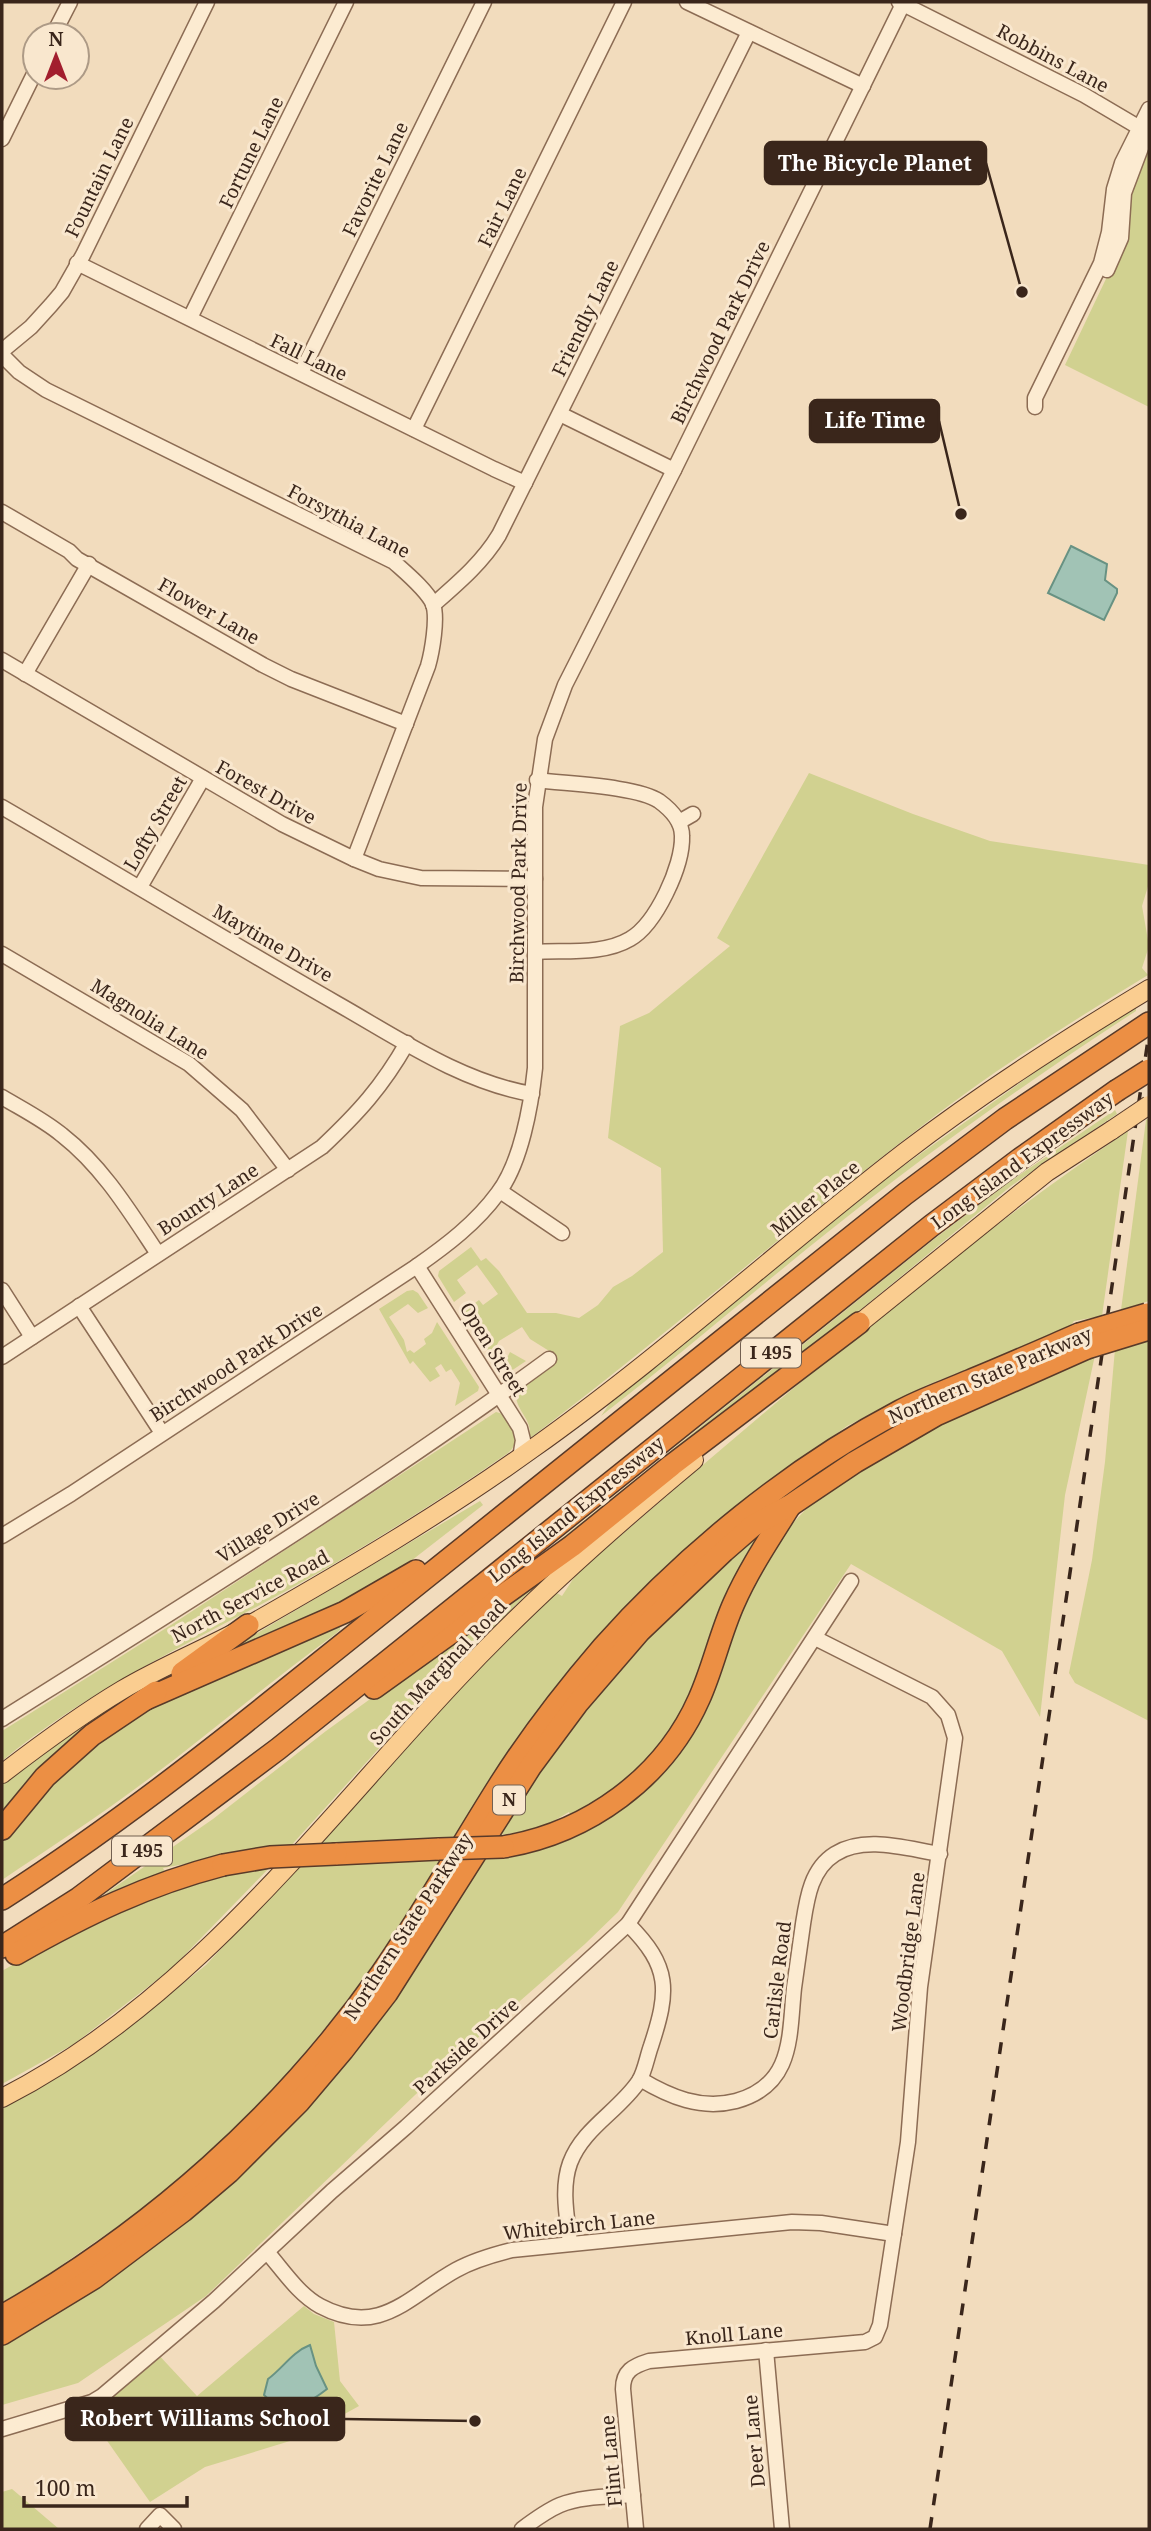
<svg xmlns="http://www.w3.org/2000/svg" width="1151" height="2531" font-family="'Noto Serif',serif">
	<style>
		.green { fill: #d1d190 }
		.water { fill: #a1c3b5; stroke: #689283; stroke-width: 2 }
		.lines { fill: none; stroke-linecap: round; stroke-linejoin: round }
		.minor-casing { stroke: #8c6c54; stroke-width: 17 }
		.major-casing { stroke: #593a29; stroke-width: 20 }
		.highway-casing { stroke: #593a29; stroke-width: 24 }
		.minor { stroke: #fcebd1; stroke-width: 14 }
		.major { stroke: #facd90; stroke-width: 18 }
		.highway { stroke: #ec8f44; stroke-width: 21 }
		.rail { stroke: #3a261b; stroke-width: 3.5; stroke-dasharray: 12 12; stroke-linecap: butt }
		.major-bridge-casing { stroke: #593a29; stroke-width: 20; stroke-linecap: butt }
		.highway-bridge-casing { stroke: #593a29; stroke-width: 24; stroke-linecap: butt }
		.major-bridge { stroke: #facd90; stroke-width: 18 }
		.highway-bridge { stroke: #ec8f44; stroke-width: 21 }
		.labels { text-anchor: middle; stroke-width: 6; stroke-linejoin: round; paint-order: stroke }
		.shield { fill: #f9e7ce; stroke: #736051; stroke-width: 2 }
		.shield-label { font-size: 18px; font-weight: bold; fill: #3a261b }
		.street-label { font-size: 19px; fill: #3a261b; stroke: #f9e7ce }
		.leader { fill: none; stroke: #3a261b; stroke-width: 2.5 }
		.callout-dot { fill: #3a261b; stroke: #f9e7ce; stroke-width: 2.5 }
		.callout { fill: #3a261b; stroke: #3a261b; stroke-width: 2.5 }
		.callout-label { font-size: 21px; text-anchor: middle; font-weight: bold; fill: #fff }
	</style>
	<rect width="100%" height="100%" fill="#f2dcbd"/>
	<!-- green -->
	<g class="green">
		<polygon points="1149,144 1149,407 1065,365 1124,241 1129,192"/>
		<path d="M809 773 913 814 990 841 1149 865V883L1142 906 1149 946 1142 968 1148 975C1078 1018 1006 1062 940 1112 801 1218 669 1333 529 1439 534 1421 518 1413 516 1397L536 1369 547 1362 554 1354 530 1339 522 1327 499 1341 492 1354 502 1349 503 1356H508L510 1352 526 1361 511 1371 501 1370 507 1369 508 1364 502 1362 499 1368 463 1312 479 1300 483 1305 498 1294 477 1265 457 1280 466 1293 454 1302 438 1276 439 1271 471 1247 481 1261 486 1258 499 1271 527 1313H556L579 1318 598 1305 613 1287 632 1276 663 1252 661 1168 608 1138 620 1026 649 1013 730 946 717 938Z"/>
		<path d="M1136 1007V1011C1054 1064 974 1120 896 1179 795 1255 701 1339 601 1416L610 1403 628 1387 892 1174 1058 1056Z"/>
		<polygon points="1115,1110 1117,1114 1011,1186 787,1370 570,1537 556,1543 933,1240 1009,1182"/>
		<polygon points="1149,1118 1149,1301 1121,1310 1146,1120"/>
		<path d="M1128 1131 1102 1316 1074 1321 1067 1330 927 1385 847 1426 749 1498 458 1836 452 1837 450 1840 312 1848 495 1649 555 1592 562 1596 577 1573C756 1420 933 1263 1128 1131Z"/>
		<polygon points="413,1290 418,1293 428,1308 418,1313 408,1304 389,1317 404,1340 407,1352 410,1350 414,1353 426,1344 424,1339 432,1333 437,1322 479,1387 478,1391 455,1406 460,1383 451,1369 446,1372 441,1364 435,1368 440,1376 430,1382 413,1361 410,1364 379,1309 407,1291"/>
		<polygon points="1149,1338 1149,1721 1075,1683 1069,1673 1092,1560 1105,1462 1115,1349"/>
		<polygon points="1095,1355 1065,1495 1040,1717 1002,1651 851,1564 618,1912 585,1944 440,2071 206,2296 78,2383 2,2405 2,2344 193,2216 478,1858 519,1851 665,1764 742,1596 774,1543 809,1506 877,1458 946,1417"/>
		<path d="M496 1412 503 1414C511 1428 523 1440 508 1453 437 1502 364 1548 288 1590 190 1643 88 1690 2 1761V1731L171 1625Z"/>
		<polygon points="480,1501 483,1505 389,1578 312,1616 235,1648 239,1644"/>
		<polygon points="763,1529 695,1692 667,1742 637,1776 572,1818 569,1812 540,1829 492,1836 559,1740 658,1621"/>
		<path d="M572 1553C469 1644 380 1748 288 1849L234 1855 163 1868 165 1872 105 1894 213 1819 326 1731Z"/>
		<path d="M340 1623V1630L334 1635C269 1682 208 1735 143 1783 98 1817 49 1848 2 1880V1837L19 1815 123 1720Z"/>
		<polygon points="127,1696 128,1701 2,1815 2,1784 50,1745"/>
		<polygon points="447,1857 352,1995 256,2113 153,2202 24,2291 2,2302 2,2109 118,2036 206,1965 302,1862"/>
		<polygon points="274,1863 171,1969 74,2044 2,2084 2,1971 80,1926 219,1871"/>
		<polygon points="304,2306 314,2314 334,2322 340,2381 359,2406 303,2437 205,2467 150,2502 82,2405 155,2351 197,2396"/>
		<polygon points="12,2489 59,2529 2,2529 2,2492"/>
	</g>
	<!-- water -->
	<g class="water">
		<polygon points="1071,546 1107,564 1105,580 1117,589 1117,593 1104,620 1048,593"/>
		<path d="M310 2345 316 2366 327 2389C313 2400 298 2409 279 2409L264 2395 268 2379C283 2368 292 2352 310 2345Z"/>
	</g>
	<g class="lines">
		<defs>
			<g id="minor">
				<polyline points="687,2 863,86"/>
				<polyline points="899,2 1084,95 1145,131"/>
				<polyline points="53,35 70,2"/>
				<polyline points="2,139 35,72"/>
				<polyline points="77,263 494,469 525,483"/>
				<polyline points="1107,270 1121,238 1124,193 1147,132"/>
				<polyline points="190,318 346,2"/>
				<polyline points="2,351 31,327 51,305 62,292 83,255 207,2"/>
				<path d="M2 355 19 372 46 390 394 562C405 572 427 590 433 604 438 618 432 652 428 666L354 859"/>
				<polyline points="301,373 484,2"/>
				<polyline points="1035,407 1035,398 1101,263 1109,232 1114,189 1122,163 1149,109"/>
				<polyline points="560,414 674,470"/>
				<polyline points="414,429 624,2"/>
				<polyline points="2,512 69,551 77,559 263,665 291,679 406,724"/>
				<path d="M433 605C458 583 482 563 499 535L749 32"/>
				<polyline points="2,660 282,824 354,859 379,869 421,878 535,879"/>
				<polyline points="25,674 89,564"/>
				<path d="M2 807C114 872 224 939 336 1003 398 1038 461 1082 532 1094"/>
				<polyline points="679,822 693,814"/>
				<polyline points="140,887 203,778"/>
				<path d="M535 952C565 950 603 955 630 939 656 924 683 866 682 836 682 821 670 809 659 801 637 786 566 784 537 780"/>
				<polyline points="2,954 189,1064 242,1110 288,1170"/>
				<path d="M2 1097C22 1109 44 1120 62 1135 103 1167 130 1212 158 1254"/>
				<polyline points="500,1191 562,1233"/>
				<polyline points="417,1266 520,1428 523,1440 520,1458"/>
				<polyline points="2,1290 32,1337"/>
				<polyline points="79,1306 162,1433"/>
				<path d="M2 1357 322 1147C358 1113 382 1087 407 1043"/>
				<path d="M2 1536 71 1494 417 1266C447 1245 476 1223 498 1193 521 1163 531 1106 535 1068V807L545 739 565 685 674 470 903 4"/>
				<path d="M2 1719C187 1603 373 1488 549 1359"/>
				<path d="M640 2079C670 2097 701 2110 736 2101 794 2085 789 2036 794 1988 797 1967 800 1946 803 1924 807 1898 811 1869 835 1854 865 1835 907 1849 940 1854"/>
				<path d="M570 2243C567 2217 561 2188 570 2163 583 2128 619 2111 639 2081 645 2071 647 2057 651 2046 669 1991 671 1967 628 1924"/>
				<path d="M267 2252C283 2270 298 2294 320 2306 380 2338 409 2296 456 2270 474 2260 492 2255 512 2250L792 2222 821 2223 894 2234"/>
				<polyline points="766,2350 782,2529"/>
				<polyline points="2,2429 92,2402 102,2396 214,2301 332,2191 406,2127 628,1924 851,1581"/>
				<polyline points="147,2529 160,2515 174,2529"/>
				<path d="M522 2529C534 2520 546 2511 560 2505 582 2496 610 2497 633 2495"/>
				<path d="M636 2529 623 2389C623 2371 633 2366 649 2361L865 2342 875 2337 880 2325 908 2142 920 1987 955 1738 948 1715 932 1697 815 1638"/>
			</g>
			<g id="major">
				<polyline points="850,1331 1047,1172 1112,1130"/>
				<path d="M2 1774C41 1744 80 1715 122 1690 164 1665 210 1647 253 1623 348 1569 443 1513 532 1449 662 1357 779 1249 905 1152 982 1093 1066 1039 1149 989"/>
				<path d="M2 2098C189 2003 317 1828 457 1679 531 1600 611 1529 694 1460"/>
			</g>
			<g id="highway">
				<polyline points="182,1673 248,1625"/>
				<polyline points="374,1688 572,1546 672,1465 859,1323"/>
				<polyline points="146,1699 345,1612 416,1571"/>
				<polyline points="2,1829 45,1777 92,1735 156,1692"/>
				<path d="M503 1847C588 1833 664 1778 699 1699 713 1668 720 1634 734 1603 749 1569 770 1538 790 1506"/>
				<polyline points="336,1854 439,1849"/>
				<path d="M2 1899C86 1845 165 1786 243 1724L905 1194 1005 1119 1149 1023"/>
				<polyline points="2,1947 79,1898 278,1749 931,1226 1020,1159 1116,1091"/>
				<path d="M16 1954C85 1915 146 1885 223 1865"/>
				<path d="M2 2316C151 2231 282 2115 381 1974 424 1912 460 1847 500 1784 531 1735 566 1690 603 1647 685 1555 791 1468 900 1411 922 1399 946 1391 969 1381 1006 1366 1042 1350 1079 1334"/>
				<polyline points="2,2334 94,2278 183,2211 229,2172 299,2102 343,2050 387,1993 531,1766 577,1704 640,1631 724,1551 754,1525 791,1505 855,1462 936,1415 1087,1348"/>
			</g>
		</defs>
		<!-- minor casing -->
		<use href="#minor" class="minor-casing"/>
		<!-- major casing -->
		<use href="#major" class="major-casing"/>
		<!-- highway casing -->
		<use href="#highway" class="highway-casing"/>
		<!-- minor -->
		<use href="#minor" class="minor"/>
		<!-- major -->
		<use href="#major" class="major"/>
		<!-- highway -->
		<use href="#highway" class="highway"/>
		<!-- rail -->
		<polyline class="rail" points="930,2529 1149,1033"/>
		<defs>
			<polyline id="major-bridge" points="1112,1130 1149,1105"/>
			<g id="highway-bridge">
				<polyline points="1116,1091 1149,1070"/>
				<polyline points="1079,1334 1147,1314"/>
				<polyline points="1087,1348 1149,1329"/>
				<polyline points="439,1849 503,1847"/>
				<polyline points="223,1865 270,1857 336,1854"/>
			</g>
		</defs>
		<!-- major-bridge casing -->
		<use href="#major-bridge" class="major-bridge-casing"/>
		<!-- highway-bridge casing -->
		<use href="#highway-bridge" class="highway-bridge-casing"/>
		<!-- major-bridge -->
		<use href="#major-bridge" class="major-bridge"/>
		<!-- highway-bridge -->
		<use href="#highway-bridge" class="highway-bridge"/>
	</g>
	<g class="labels">
		<!-- shield labels -->
		<g class="shield">
			<rect x="741" y="1338.5" width="60" height="29" rx="5"/>
			<rect x="493" y="1785.5" width="32" height="29" rx="5"/>
			<rect x="112" y="1836.5" width="60" height="29" rx="5"/>
		</g>
		<g class="shield-label">
			<text x="771" y="1359">I 495</text>
			<text x="509" y="1806">N</text>
			<text x="142" y="1857">I 495</text>
		</g>
		<!-- street labels -->
		<g class="street-label">
			<text transform="translate(1053 58) rotate(28)" y="7">Robbins Lane</text>
			<text transform="translate(251 152) rotate(-64)" y="7">Fortune Lane</text>
			<text transform="translate(99 177) rotate(-64)" y="7">Fountain Lane</text>
			<text transform="translate(375 179) rotate(-64)" y="7">Favorite Lane</text>
			<text transform="translate(502 207) rotate(-64)" y="7">Fair Lane</text>
			<text transform="translate(585 318) rotate(-64)" y="7">Friendly Lane</text>
			<text transform="translate(720 332) rotate(-64)" y="7">Birchwood Park Drive</text>
			<text transform="translate(309 357) rotate(26)" y="7">Fall Lane</text>
			<text transform="translate(349 521) rotate(28)" y="7">Forsythia Lane</text>
			<text transform="translate(209 611) rotate(30)" y="7">Flower Lane</text>
			<text transform="translate(266 792) rotate(29)" y="7">Forest Drive</text>
			<text transform="translate(155 823) rotate(-60)" y="7">Lofty Street</text>
			<text transform="translate(518 883) rotate(-89)" y="7">Birchwood Park Drive</text>
			<text transform="translate(273 943) rotate(30)" y="7">Maytime Drive</text>
			<text transform="translate(150 1019) rotate(32)" y="7">Magnolia Lane</text>
			<text transform="translate(1022 1160) rotate(-36)" y="7">Long Island Expressway</text>
			<text transform="translate(815 1198) rotate(-39)" y="7">Miller Place</text>
			<text transform="translate(208 1199) rotate(-33)" y="7">Bounty Lane</text>
			<text transform="translate(493 1349) rotate(58)" y="7">Open Street</text>
			<text transform="translate(236 1362) rotate(-33)" y="7">Birchwood Park Drive</text>
			<text transform="translate(990 1375) rotate(-23)" y="7">Northern State Parkway</text>
			<text transform="translate(576 1509) rotate(-39)" y="7">Long Island Expressway</text>
			<text transform="translate(268 1527) rotate(-32)" y="7">Village Drive</text>
			<text transform="translate(250 1596) rotate(-28)" y="7">North Service Road</text>
			<text transform="translate(438 1672) rotate(-47)" y="7">South Marginal Road</text>
			<text transform="translate(408 1926) rotate(-57)" y="7">Northern State Parkway</text>
			<text transform="translate(908 1952) rotate(-83)" y="7">Woodbridge Lane</text>
			<text transform="translate(777 1980) rotate(-83)" y="7">Carlisle Road</text>
			<text transform="translate(466 2046) rotate(-42)" y="7">Parkside Drive</text>
			<text transform="translate(579 2225) rotate(-6)" y="7">Whitebirch Lane</text>
			<text transform="translate(734 2334) rotate(-5)" y="7">Knoll Lane</text>
			<text transform="translate(754 2441) rotate(-95)" y="7">Deer Lane</text>
			<text transform="translate(611 2461) rotate(-95)" y="7">Flint Lane</text>
		</g>
	</g>
	<!-- callouts -->
	<path class="leader" d="M1022 292L986 163M961 514L939 421M475 2421L344 2419"/>
	<g class="callout-dot">
		<circle cx="1022" cy="292" r="7"/>
		<circle cx="961" cy="514" r="7"/>
		<circle cx="475" cy="2421" r="7"/>
	</g>
	<g class="callout">
		<rect x="765" y="142" width="221" height="42" rx="7"/>
		<rect x="810" y="400" width="129" height="42" rx="7"/>
		<rect x="66" y="2398" width="278" height="42" rx="7"/>
	</g>
	<g class="callout-label">
		<text x="875" y="171">The Bicycle Planet</text>
		<text x="875" y="428">Life Time</text>
		<text x="205" y="2426">Robert Williams School</text>
	</g>
	<!-- border -->
	<rect width="1151" height="2531" fill="none" stroke="#3a261b" stroke-width="7"/>
	<!-- north arrow -->
	<g transform="translate(56 56)"><circle r="33" fill="#f9e7ce" stroke="#ad9a86" stroke-width="2"/>
	<path d="M0-5L12 26L0 18L-12 26Z" fill="#a21e2e"/>
	<text y="-10" font-size="19" font-weight="bold" text-anchor="middle" fill="#3a261b">N</text>
	</g>
	<!-- scale -->
	<path d="M24 2496v10h163v-10" fill="none" stroke="#3a261b" stroke-width="3.5"/>
	<text x="35" y="2496" font-size="21" fill="#3a261b" stroke="#f9e7ce" stroke-width="5" paint-order="stroke">100 m</text>
</svg>
